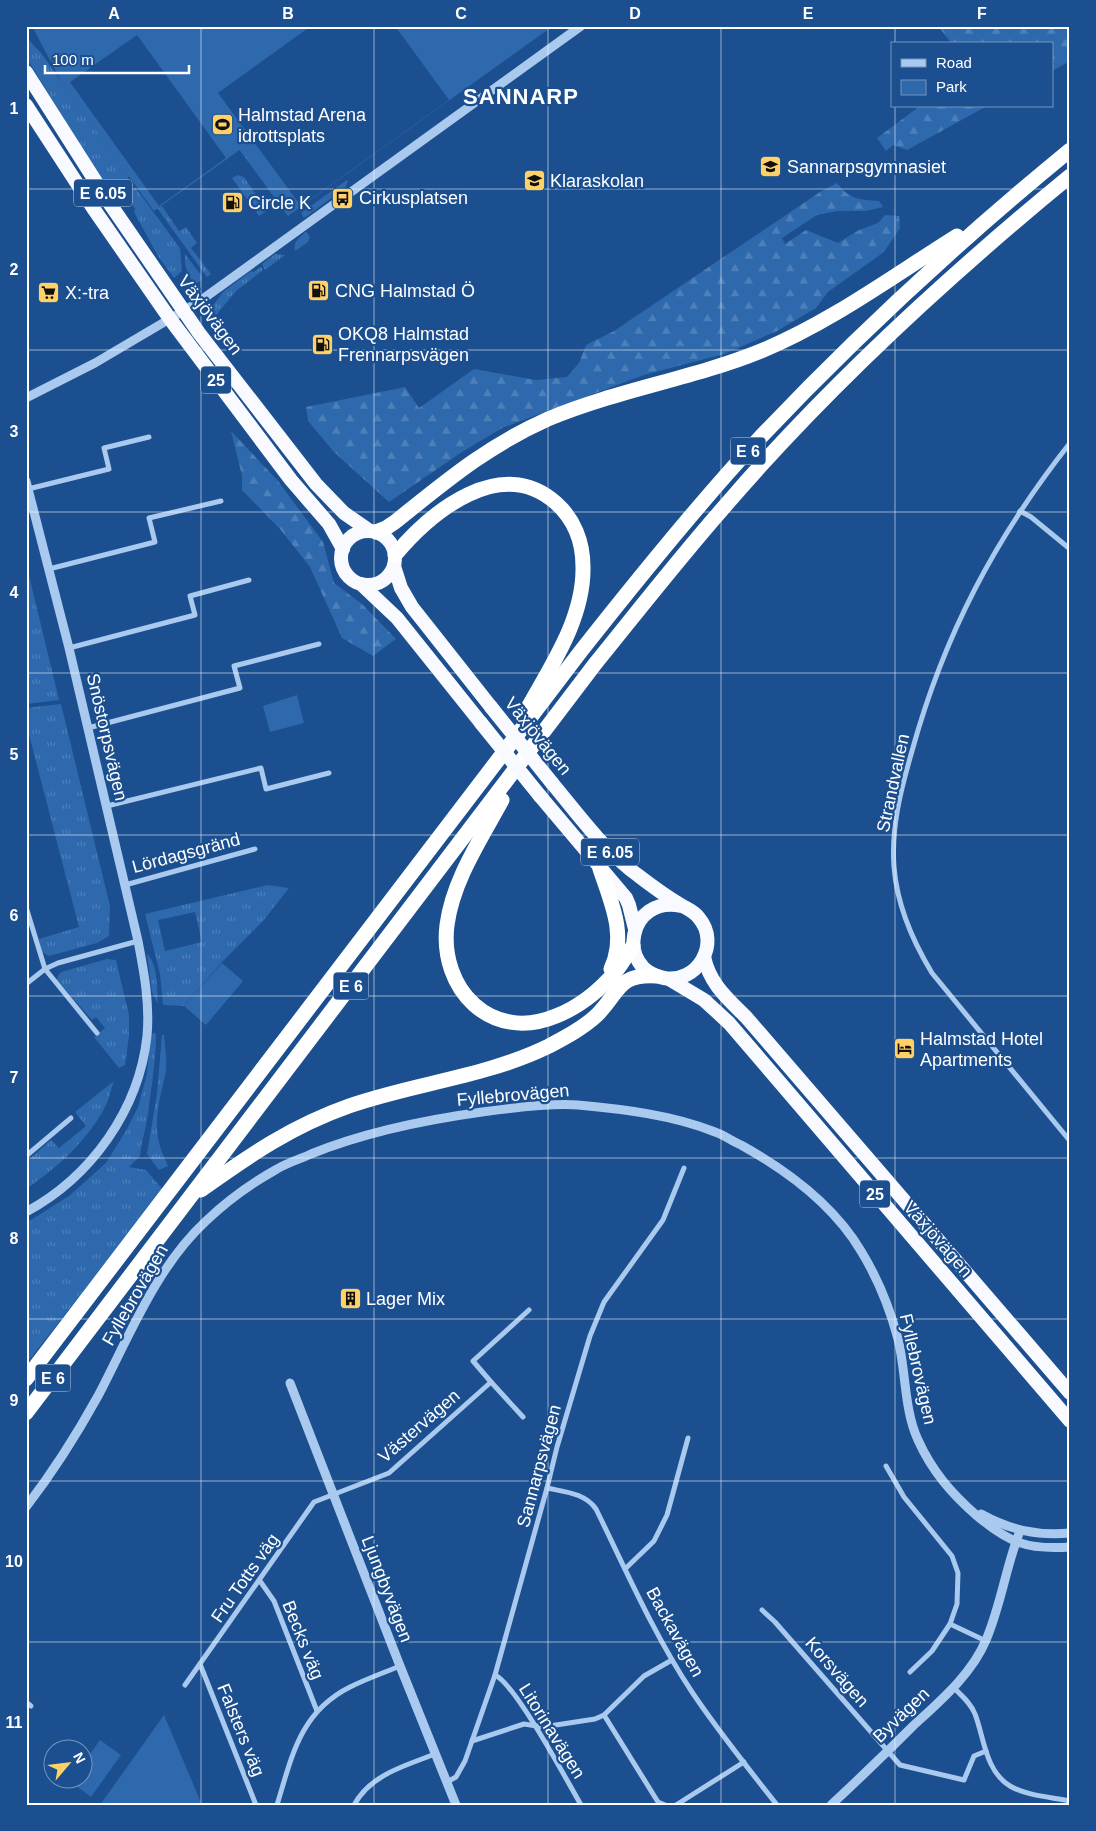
<svg xmlns="http://www.w3.org/2000/svg" width="1096" height="1831" font-family="Helvetica,sans-serif">
	<style>
		.grass { fill: url(#grass-tufts); fill-rule: evenodd }
		.forest { fill: url(#forest-firs) }
		.park { fill: #2e69ad; fill-rule: evenodd }
		.lines { fill: none; stroke-linecap: round; stroke-linejoin: round }
		.minor { stroke: #a9c9ee; stroke-width: 5 }
		.tertiary { stroke: #a9c9ee; stroke-width: 9 }
		.trunk { stroke: #f8faff; stroke-width: 14 }
		.motorway { stroke: #fff; stroke-width: 15 }
		.trunk-bridge { stroke: #f8faff; stroke-width: 14 }
		.grid { fill: none; stroke: #fff; stroke-width: 1; stroke-opacity: 0.55 }
		.labels { text-anchor: middle; stroke-width: 4.5; stroke-linejoin: round; paint-order: stroke }
		.shield { fill: #1b4f8f; stroke: #bbcadd; stroke-width: 1 }
		.shield-label { font-size: 16px; font-weight: bold; fill: #fff }
		.poi-label { font-size: 18px; fill: #fff; stroke: #1b4f8f; text-anchor: start }
		.street-label { font-size: 18px; fill: #fff; stroke: #1b4f8f }
		.district-label { font-size: 22px; font-weight: bold; letter-spacing: 1px; fill: #fff; stroke: #1b4f8f }
		.neatline { fill: none; stroke: #fff; stroke-width: 2 }
		.grid-label { font-size: 16px; text-anchor: middle; font-weight: bold; fill: #fff }
	</style>
	<defs>
		<pattern id="grass-tufts" width="24" height="20" patternUnits="userSpaceOnUse" patternTransform="scale(1.25)"><rect width="24" height="20" fill="#2e69ad"/><path d="M3 7l-1-3M5 7V3M7 7l1-3M15 17l-1-3M17 17v-4M19 17l1-3" fill="none" stroke="#4d80b9"/></pattern>
		<pattern id="forest-firs" width="22" height="20" patternUnits="userSpaceOnUse" patternTransform="scale(1.25)"><rect width="22" height="20" fill="#2e69ad"/><path d="M5 1l3.5 6h-7zM16 11l3.5 6h-7z" fill="#4d80b9"/></pattern>
	</defs>
	<rect width="100%" height="100%" fill="#1b4f8f"/>
	<!-- grass -->
	<g class="grass">
		<polygon points="26,37 41,53 129,176 118,198 101,179 26,57"/>
		<polygon points="70,84 159,208 162,206 179,231 186,227 197,243 191,248 211,274 207,277 75,95"/>
		<polygon points="209,100 289,214 288,216 205,103"/>
		<polygon points="237,175 244,177 264,206 265,212 259,216 232,178"/>
		<polygon points="347,180 348,181 345,188 304,218 301,213"/>
		<polygon points="135,187 180,248 182,271 174,278 158,256 134,212 135,209 128,198"/>
		<path d="M306 232 310 237 308 242 295 251C293 241 300 237 306 232Z"/>
		<path d="M185 254 201 275 202 280 195 284C187 275 184 265 185 254Z"/>
		<polygon points="275,254 285,255 265,270 262,264"/>
		<polygon points="261,267 263,270 236,291 216,315 211,308 223,292 251,271 253,272"/>
		<polygon points="26,563 59,700 26,704"/>
		<polygon points="61,704 110,906 109,936 97,943 49,956 42,952 39,939 79,927 26,723 26,708"/>
		<path d="M268 885 289 888 263 921 222 962 184 1006 163 1005 160 974 145 914ZM195 912 202 942 165 951 158 920Z"/>
		<path d="M147 954C158 964 157 989 158 1004L152 992Z"/>
		<polygon points="107,959 116,960 129,1015 129,1036 125,1065 119,1068 94,1037 105,1028 96,1017 92,1020 57,980 58,976 61,972"/>
		<path d="M153 1033 156 1034C156 1061 151 1088 148 1114 146 1129 141 1142 140 1156L129 1167 146 1170 163 1190 26 1364V1223L69 1196 106 1163 127 1129 138 1107 147 1074 150 1041Z"/>
		<path d="M162 1035H164C165 1047 167 1059 166 1071 162 1090 156 1109 157 1129 157 1142 163 1154 168 1166L159 1170 147 1154 157 1094Z"/>
		<path d="M114 1081C111 1089 109 1099 105 1107 87 1141 57 1168 26 1189V1162L51 1140 59 1148 86 1126 75 1112Z"/>
	</g>
	<!-- forest -->
	<g class="forest">
		<polygon points="938,26 1070,26 1070,61 1052,71 1052,44 952,44"/>
		<polygon points="920,106 987,106 907,150 893,145 886,151 877,138"/>
		<path d="M837 183C849 199 859 200 879 201L883 207 866 211H838L817 215 782 238 785 244 806 230 838 243 859 230 878 223 885 215 899 216 900 228 884 252 828 292 816 308 777 331 724 354 644 375 502 428 462 452 389 502 334 452 308 421 306 407 405 387 419 408 474 369 536 380 567 377 579 363 586 345 614 331 820 192Z"/>
		<polygon points="231,431 278,481 323,542 334,583 362,604 396,639 373,656 342,638 310,567 280,529 242,490 242,476"/>
	</g>
	<!-- park -->
	<g class="park">
		<path d="M32 26H311L218 93 301 206 449 100 395 26H553L288 216 241 149 154 211 63 85ZM137 35 226 158 159 206 70 82Z"/>
		<polygon points="297,695 304,723 270,732 263,706"/>
		<polygon points="222,963 243,981 206,1025 184,1006"/>
		<polygon points="164,1715 202,1805 100,1805"/>
		<polygon points="100,1740 121,1755 91,1797 70,1781 72,1779 82,1778 83,1764"/>
	</g>
	<g class="lines">
		<!-- minor -->
		<g class="minor">
			<path d="M1070 443C995 538 944 635 912 751 901 789 891 827 894 867 897 905 912 940 932 973L1070 1141"/>
			<polyline points="28,489 109,469 104,448 149,437"/>
			<polyline points="1020,511 1031,517 1070,549"/>
			<polyline points="49,569 155,542 149,518 221,501"/>
			<polyline points="69,648 195,615 190,596 249,580"/>
			<polyline points="88,728 240,688 234,666 319,644"/>
			<polyline points="107,806 261,768 266,789 329,773"/>
			<polyline points="125,885 255,849"/>
			<polyline points="26,907 45,969 97,1033"/>
			<polyline points="26,984 45,969 58,963 138,941"/>
			<polyline points="26,1156 71,1118"/>
			<polyline points="491,1382 473,1361 529,1310"/>
			<polyline points="886,1466 904,1497 952,1556 958,1573 957,1604 950,1624 932,1651 910,1672"/>
			<path d="M547 1488C565 1492 585 1493 596 1509 626 1570 654 1635 692 1692 718 1731 748 1768 777 1805"/>
			<polyline points="625,1569 654,1541 667,1515 688,1438"/>
			<polyline points="260,1581 274,1601 317,1711"/>
			<polyline points="762,1610 775,1622 900,1765 964,1780 974,1756 986,1751"/>
			<polyline points="950,1624 986,1641"/>
			<polyline points="200,1664 256,1805"/>
			<path d="M495 1675C516 1685 566 1779 581 1805"/>
			<polyline points="185,1685 314,1502 389,1473 491,1382 523,1417"/>
			<path d="M953 1687C961 1695 971 1703 975 1714 984 1737 985 1771 1010 1786 1027 1796 1051 1797 1070 1801"/>
			<polyline points="26,1702 31,1706"/>
			<polyline points="604,1715 658,1802 665,1805"/>
			<polyline points="472,1741 524,1724 543,1727 595,1719 604,1715 644,1676 672,1660"/>
			<polyline points="447,1782 456,1777 465,1761 495,1675 547,1488 557,1447 590,1336 604,1302 663,1220 684,1168"/>
			<path d="M277 1805C292 1756 300 1712 350 1687 366 1679 383 1673 400 1666"/>
			<path d="M354 1805C371 1774 405 1766 435 1754"/>
			<polyline points="676,1805 744,1762"/>
		</g>
		<!-- tertiary -->
		<g class="tertiary">
			<polyline points="26,398 95,363 200,301 581,26"/>
			<path d="M26 481 69 648 138 941C144 972 150 1004 147 1036 139 1110 91 1177 26 1212"/>
			<polyline points="290,1383 400,1666 456,1805"/>
			<path d="M26 1507C53 1472 77 1434 98 1396 129 1337 156 1267 206 1221 227 1201 252 1183 277 1169 287 1163 300 1159 311 1154 365 1132 424 1120 482 1112 511 1108 549 1103 578 1105 622 1109 673 1115 715 1132 724 1135 732 1141 741 1145 788 1171 833 1204 861 1251 877 1277 890 1309 898 1339 906 1371 904 1410 918 1440 932 1471 951 1493 976 1515 1009 1543 1027 1550 1070 1547"/>
			<path d="M981 1514C1010 1530 1037 1536 1070 1533"/>
			<path d="M831 1805C859 1779 886 1753 913 1726 940 1701 972 1674 986 1640 1001 1605 1006 1566 1020 1531"/>
		</g>
		<!-- trunk -->
		<g class="trunk">
			<polyline points="26,72 110,204 199,333 316,484 344,513 370,531"/>
			<polyline points="26,105 93,208 170,319 291,480 329,524 343,549"/>
			<circle cx="368" cy="558" r="27"/>
			<polyline points="394,566 401,588 412,607 491,707"/>
			<polyline points="361,584 397,618 481,723"/>
			<path d="M552 783C577 813 600 845 631 870 647 882 663 895 681 905 687 909 694 911 699 918 721 944 697 984 664 978 615 969 628 895 681 906"/>
			<polyline points="540,796 626,898 629,905 635,929"/>
			<path d="M704 957C710 984 727 998 746 1017L1070 1393"/>
			<polyline points="669,979 704,1000 729,1023 1070,1421"/>
		</g>
		<!-- motorway -->
		<g class="motorway">
			<path d="M376 532 386 528 395 522C445 482 487 446 548 419 617 390 692 379 761 351 831 322 893 276 957 236"/>
			<path d="M395 555C431 512 501 454 556 503 574 519 583 542 583 567 584 620 549 669 525 713"/>
			<path d="M502 800C481 839 453 880 447 925 439 989 491 1043 556 1016 579 1007 600 990 616 971 623 963 627 954 633 946"/>
			<path d="M600 869C611 902 627 935 611 969"/>
			<path d="M201 1190C250 1155 292 1126 349 1106 415 1083 486 1077 549 1046 566 1037 583 1028 597 1015 620 992 617 974 656 976"/>
			<path d="M26 1379 581 651C637 580 694 509 755 443 854 338 959 241 1070 150"/>
			<path d="M26 1413 595 664C638 611 680 557 725 506 829 385 947 277 1070 176"/>
		</g>
		<!-- trunk-bridge -->
		<g class="trunk-bridge">
			<polyline points="491,707 552,783"/>
			<polyline points="481,723 540,796"/>
		</g>
	</g>
	<!-- grid -->
	<path class="grid" d="M201 26V1805M374 26V1805M548 26V1805M721 26V1805M895 26V44M895 106V1805M26 189H1070M26 350H1070M26 512H1070M26 673H1070M26 835H1070M26 996H1070M26 1158H1070M26 1319H1070M26 1481H1070M26 1642H1070"/>
	<!-- icons -->
	<defs>
		<symbol id="stadium-square" viewBox="-11 -11 22 22"><rect x="-9" y="-9" width="18" height="18" rx="4" fill="#ffd166" stroke="#1b4f8f"/><path d="M0-5a6.5 5 0 1 0 0 10a6.5 5 0 1 0 0-10ZM-3.5-1.8h7v3.6h-7Z" fill="#111"/></symbol>
		<symbol id="school-square" viewBox="-11 -11 22 22"><rect x="-9" y="-9" width="18" height="18" rx="4" fill="#ffd166" stroke="#1b4f8f"/><path d="M0-5L7-2L0 1L-7-2ZM-4 1L0 2.5L4 1V4Q0 6-4 4Z" fill="#111"/></symbol>
		<symbol id="bus-square" viewBox="-11 -11 22 22"><rect x="-9" y="-9" width="18" height="18" rx="4" fill="#ffd166" stroke="#1b4f8f"/><path d="M-5-6H5V4H4V6H2V4H-2V6H-4V4H-5ZM-3.5-4V0h7V-4ZM-3.5 1.2v1.5H-2V1.2ZM2 1.2v1.5H3.5V1.2Z" fill="#111"/></symbol>
		<symbol id="fuel-square" viewBox="-11 -11 22 22"><rect x="-9" y="-9" width="18" height="18" rx="4" fill="#ffd166" stroke="#1b4f8f"/><path d="M-5.5-6h7V0h2V4h1.3V-2.5L3-4.5l.8-.8L6-3V5H2.5V1h-1V6h-7ZM-4.2-4.7v3.2H.2V-4.7Z" fill="#111"/></symbol>
		<symbol id="supermarket-square" viewBox="-11 -11 22 22"><rect x="-9" y="-9" width="18" height="18" rx="4" fill="#ffd166" stroke="#1b4f8f"/><path d="M-6-5.5h2.5l.6 2H6L4.5 2H-2.5L-4.4-4H-6ZM-1.5 3.2a1.3 1.3 0 1 0 .1 0ZM3 3.2a1.3 1.3 0 1 0 .1 0Z" fill="#111"/></symbol>
		<symbol id="hotel-square" viewBox="-11 -11 22 22"><rect x="-9" y="-9" width="18" height="18" rx="4" fill="#ffd166" stroke="#1b4f8f"/><path d="M-6-4.5h1.5V1H6V5H4.5V3h-9V5H-6ZM-4 0a1.8 1.8 0 1 1 3.6 0ZM.5 0V-2.5h3Q6-2.5 6 0Z" fill="#111"/></symbol>
		<symbol id="building-square" viewBox="-11 -11 22 22"><rect x="-9" y="-9" width="18" height="18" rx="4" fill="#ffd166" stroke="#1b4f8f"/><path d="M-4-6H4V6H1V3H-1V6H-4ZM-2.5-4.3h1.7v1.8h-1.7ZM.8-4.3h1.7v1.8H.8ZM-2.5-1h1.7V.8h-1.7ZM.8-1h1.7V.8H.8Z" fill="#111"/></symbol>
	</defs>
	<g fill-rule="evenodd">
		<use href="#stadium-square" x="210" y="112" width="25" height="25"/>
		<use href="#school-square" x="758" y="154" width="25" height="25"/>
		<use href="#school-square" x="522" y="168" width="25" height="25"/>
		<use href="#bus-square" x="330" y="186" width="25" height="25"/>
		<use href="#fuel-square" x="220" y="190" width="25" height="25"/>
		<use href="#fuel-square" x="306" y="278" width="25" height="25"/>
		<use href="#supermarket-square" x="36" y="280" width="25" height="25"/>
		<use href="#fuel-square" x="310" y="332" width="25" height="25"/>
		<use href="#hotel-square" x="892" y="1036" width="25" height="25"/>
		<use href="#building-square" x="338" y="1286" width="25" height="25"/>
	</g>
	<g class="labels">
		<!-- shield labels -->
		<g class="shield">
			<rect x="74" y="179.5" width="58" height="27" rx="4"/>
			<rect x="201" y="366.5" width="30" height="27" rx="4"/>
			<rect x="730.5" y="437.5" width="35" height="27" rx="4"/>
			<rect x="581" y="838.5" width="58" height="27" rx="4"/>
			<rect x="333.5" y="972.5" width="35" height="27" rx="4"/>
			<rect x="860" y="1180.5" width="30" height="27" rx="4"/>
			<rect x="35.5" y="1364.5" width="35" height="27" rx="4"/>
		</g>
		<g class="shield-label">
			<text x="103" y="199">E 6.05</text>
			<text x="216" y="386">25</text>
			<text x="748" y="457">E 6</text>
			<text x="610" y="858">E 6.05</text>
			<text x="351" y="992">E 6</text>
			<text x="875" y="1200">25</text>
			<text x="53" y="1384">E 6</text>
		</g>
		<!-- poi labels -->
		<g class="poi-label">
			<text x="238" y="121">Halmstad Arena<tspan x="238" dy="21">idrottsplats</tspan></text>
			<text x="787" y="173">Sannarpsgymnasiet</text>
			<text x="550" y="187">Klaraskolan</text>
			<text x="359" y="204">Cirkusplatsen</text>
			<text x="248" y="209">Circle K</text>
			<text x="335" y="297">CNG Halmstad Ö</text>
			<text x="65" y="299">X:-tra</text>
			<text x="338" y="340">OKQ8 Halmstad<tspan x="338" dy="21">Frennarpsvägen</tspan></text>
			<text x="920" y="1045">Halmstad Hotel<tspan x="920" dy="21">Apartments</tspan></text>
			<text x="366" y="1305">Lager Mix</text>
		</g>
		<!-- street labels -->
		<g class="street-label">
			<text transform="translate(210 315) rotate(53)" y="6">Växjövägen</text>
			<text transform="translate(538 736) rotate(51)" y="6">Växjövägen</text>
			<text transform="translate(107 737) rotate(77)" y="6">Snöstorpsvägen</text>
			<text transform="translate(893 783) rotate(-78)" y="6">Strandvallen</text>
			<text transform="translate(186 853) rotate(-15)" y="6">Lördagsgränd</text>
			<text transform="translate(513 1095) rotate(-5)" y="6">Fyllebrovägen</text>
			<text transform="translate(938 1239) rotate(49)" y="6">Växjövägen</text>
			<text transform="translate(135 1295) rotate(-60)" y="6">Fyllebrovägen</text>
			<text transform="translate(918 1369) rotate(77)" y="6">Fyllebrovägen</text>
			<text transform="translate(419 1426) rotate(-41)" y="6">Västervägen</text>
			<text transform="translate(539 1466) rotate(-75)" y="6">Sannarpsvägen</text>
			<text transform="translate(245 1578) rotate(-55)" y="6">Fru Totts väg</text>
			<text transform="translate(387 1589) rotate(69)" y="6">Ljungbyvägen</text>
			<text transform="translate(675 1632) rotate(61)" y="6">Backavägen</text>
			<text transform="translate(303 1640) rotate(68)" y="6">Becks väg</text>
			<text transform="translate(837 1672) rotate(49)" y="6">Korsvägen</text>
			<text transform="translate(901 1715) rotate(-44)" y="6">Byvägen</text>
			<text transform="translate(241 1730) rotate(68)" y="6">Falsters väg</text>
			<text transform="translate(552 1731) rotate(58)" y="6">Litorinavägen</text>
		</g>
		<!-- district labels -->
		<g class="district-label">
			<text x="521" y="104">SANNARP</text>
		</g>
	</g>
	<!-- border -->
	<rect width="1096" height="1831" fill="none" stroke="#1b4f8f" stroke-width="55"/>
	<!-- legend -->
	<rect x="891" y="42" width="162" height="65" fill="#1b4f8f" stroke="#7695bc"/>
	<rect x="901" y="59" width="25" height="8" fill="#a9c9ee" stroke="#7695bc"/>
	<text x="936" y="68" font-size="15" fill="#ffffff">Road</text>
	<rect x="901" y="80" width="25" height="15" fill="#2e69ad" stroke="#7695bc"/>
	<text x="936" y="92" font-size="15" fill="#ffffff">Park</text>
	<!-- north arrow -->
	<g transform="translate(68 1764) rotate(62)"><circle r="24" fill="#1b4f8f" stroke="#7695bc"/>
	<path d="M0-4L9 19L0 12L-9 19Z" fill="#ffd166"/>
	<text y="-8" font-size="14" font-weight="bold" text-anchor="middle" fill="#ffffff">N</text>
	</g>
	<!-- scale -->
	<path d="M45 65v8h144v-8" fill="none" stroke="#ffffff" stroke-width="2.5"/>
	<text x="52" y="65" font-size="15" fill="#ffffff" stroke="#1b4f8f" stroke-width="4" paint-order="stroke">100 m</text>
	<rect x="28" y="28" width="1040" height="1776" class="neatline"/>
	<g class="grid-label">
		<text x="114" y="19">A</text>
		<text x="288" y="19">B</text>
		<text x="461" y="19">C</text>
		<text x="635" y="19">D</text>
		<text x="808" y="19">E</text>
		<text x="982" y="19">F</text>
		<text x="14" y="114">1</text>
		<text x="14" y="275">2</text>
		<text x="14" y="437">3</text>
		<text x="14" y="598">4</text>
		<text x="14" y="760">5</text>
		<text x="14" y="921">6</text>
		<text x="14" y="1083">7</text>
		<text x="14" y="1244">8</text>
		<text x="14" y="1406">9</text>
		<text x="14" y="1567">10</text>
		<text x="14" y="1728">11</text>
	</g>
</svg>
